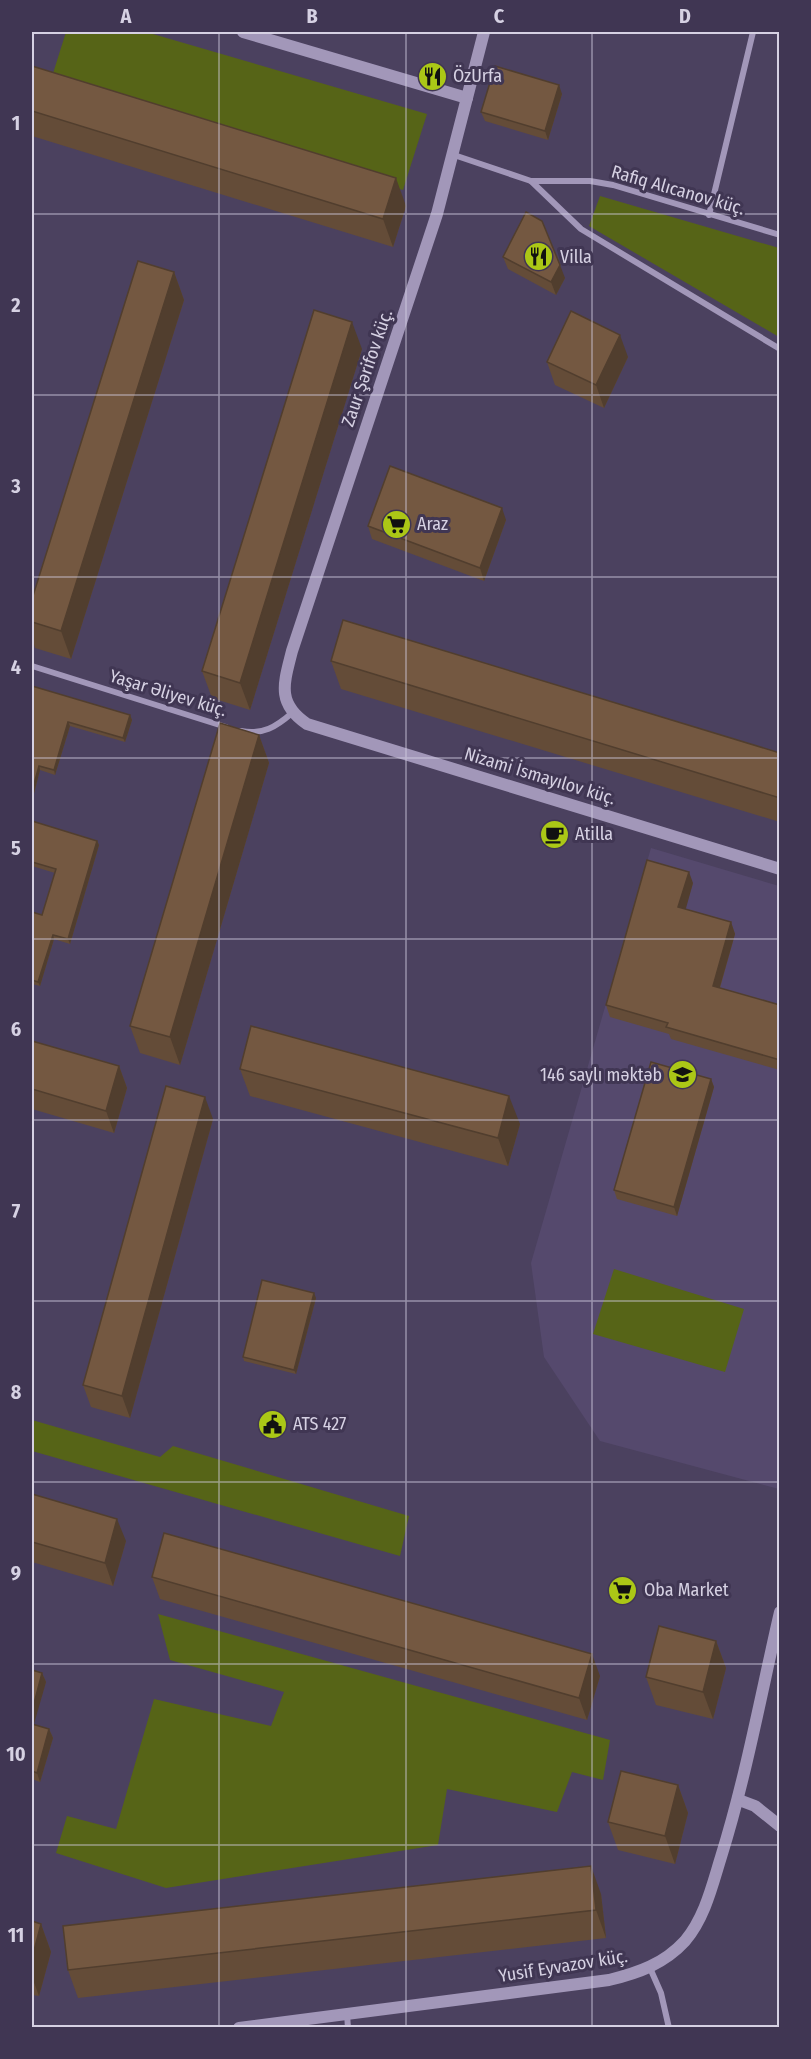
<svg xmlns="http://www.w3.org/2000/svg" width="811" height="2059" font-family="'Fira Sans Condensed',sans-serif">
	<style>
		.built { fill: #55496d }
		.green { fill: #566417 }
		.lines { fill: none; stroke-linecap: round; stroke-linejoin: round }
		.street { stroke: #a297b9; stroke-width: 6 }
		.secondary { stroke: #a297b9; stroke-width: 12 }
		.wall { fill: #644c38 }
		.shaded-wall { fill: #513e2e }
		.building { fill: #745841; stroke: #513e2e; stroke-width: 1.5 }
		.grid { fill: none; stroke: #d6d1e3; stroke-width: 1.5; stroke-opacity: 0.55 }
		.labels { text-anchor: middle; stroke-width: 6; stroke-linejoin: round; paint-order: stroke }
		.poi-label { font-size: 18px; fill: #d6d1e3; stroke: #403653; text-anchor: start }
		.street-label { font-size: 18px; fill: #d6d1e3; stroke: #403653 }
		.neatline { fill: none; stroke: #d6d1e3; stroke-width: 2 }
		.grid-label { font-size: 20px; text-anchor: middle; font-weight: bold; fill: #d6d1e3 }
	</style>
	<rect width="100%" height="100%" fill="#4b415f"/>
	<!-- built -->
	<polygon class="built" points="651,848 779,886 779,1489 600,1441 544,1357 531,1263"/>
	<!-- green -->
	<g class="green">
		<polygon points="66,32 146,32 427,114 403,190 49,86"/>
		<polygon points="600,196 779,248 779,337 589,226"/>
		<polygon points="614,1269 744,1309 725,1372 593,1334"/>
		<polygon points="32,1420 160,1457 173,1446 409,1516 400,1556 32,1451"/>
		<polygon points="158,1614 610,1740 603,1780 572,1772 557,1812 447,1789 438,1845 166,1888 56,1853 67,1816 116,1829 154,1699 271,1726 284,1692 170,1660"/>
	</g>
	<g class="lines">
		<!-- street -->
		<g class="street">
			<polyline points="454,155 531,181 581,229 780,349"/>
			<polyline points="531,181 590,181 613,185 780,235"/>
			<polyline points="709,215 753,32"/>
			<polyline points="32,666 226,727"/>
			<path d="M241 731C263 735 276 727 292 713"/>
			<polyline points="650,1968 661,1993 669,2028"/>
			<polyline points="347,2014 348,2028"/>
		</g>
		<!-- secondary -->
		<g class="secondary">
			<polyline points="243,32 467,98"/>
			<path d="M484 32 437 214 292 651C284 683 276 703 307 724L780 869"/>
			<polyline points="739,1800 755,1806 780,1826"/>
			<path d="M239 2028 609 1980C638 1973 664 1964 685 1941 705 1917 712 1886 721 1857 746 1777 761 1694 780 1612"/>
		</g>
	</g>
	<!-- wall -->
	<g class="wall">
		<polygon points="32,66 406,206 393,247 32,136"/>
		<polygon points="562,94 548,140 485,121 481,112"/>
		<polygon points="503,257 565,278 556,295 508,269"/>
		<polygon points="174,272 184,300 71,659 35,648 32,638 32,599"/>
		<polygon points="362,349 250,710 212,698 202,671"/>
		<polygon points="628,357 604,408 555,385 547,362"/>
		<polygon points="506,520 484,581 372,539 368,526"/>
		<polygon points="331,661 780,753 780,822 341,689"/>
		<polygon points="32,686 130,715 132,720 125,742 70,726 55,775 40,770 32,801"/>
		<polygon points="259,735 269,763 180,1065 140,1053 130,1026"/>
		<polygon points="32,821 97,841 99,845 70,944 54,939 40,986 32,984 32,912 42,915 55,873 32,866"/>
		<polygon points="693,883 685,909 731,922 735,934 720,988 780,1005 780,1070 671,1039 669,1034 610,1017 606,1005"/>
		<polygon points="32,1041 119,1066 127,1088 114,1133 32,1109"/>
		<polygon points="240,1069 520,1124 508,1166 250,1096"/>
		<polygon points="711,1079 714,1087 677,1216 617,1199 614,1190"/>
		<polygon points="213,1119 130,1418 91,1407 83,1385"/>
		<polygon points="316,1298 296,1374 244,1361 243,1357"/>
		<polygon points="32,1494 126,1541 113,1586 32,1562"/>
		<polygon points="152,1577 600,1676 587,1720 160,1599"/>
		<polygon points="716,1641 726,1668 713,1719 656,1705 646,1677"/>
		<polygon points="32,1670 42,1673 46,1682 33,1724 49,1729 53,1738 40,1782 32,1779"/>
		<polygon points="678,1785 688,1813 675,1864 618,1850 608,1822"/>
		<polygon points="601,1894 606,1938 78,1998 68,1970"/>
		<polygon points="32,1921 41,1924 51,1952 39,1996 32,1995"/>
	</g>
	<!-- shaded-wall -->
	<g class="shaded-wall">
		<polygon points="559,85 562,94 548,140 545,131"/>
		<polygon points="396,178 406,206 393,247 383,219"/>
		<polygon points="560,265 565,278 556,295 551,282"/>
		<polygon points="174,272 184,300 71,659 61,631"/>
		<polygon points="352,322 362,349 250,710 240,683"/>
		<polygon points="620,335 628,357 604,408 596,385"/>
		<polygon points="502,508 506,520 484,581 480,568"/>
		<polygon points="130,715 132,720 125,742 123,738"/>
		<polygon points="68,722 70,726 55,775 54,770"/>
		<polygon points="259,735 269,763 180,1065 170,1037"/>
		<polygon points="39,766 40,770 32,801 32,791"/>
		<polygon points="97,841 99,845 70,944 68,939"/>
		<polygon points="689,872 693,883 683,919 678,907"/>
		<polygon points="731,922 735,934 717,997 713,986"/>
		<polygon points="53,935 54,939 40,986 38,982"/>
		<polygon points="119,1066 127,1088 114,1133 106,1111"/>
		<polygon points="711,1079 714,1087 677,1216 674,1207"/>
		<polygon points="509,1096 520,1124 508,1166 498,1138"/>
		<polygon points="205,1097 213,1119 130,1418 122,1396"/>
		<polygon points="314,1293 316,1298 296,1374 294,1370"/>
		<polygon points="117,1519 126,1541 113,1586 105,1563"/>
		<polygon points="716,1641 726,1668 713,1719 703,1692"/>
		<polygon points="592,1654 600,1676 587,1720 579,1698"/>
		<polygon points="42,1673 46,1682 32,1731 32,1711"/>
		<polygon points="49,1729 53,1738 40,1782 37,1773"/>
		<polygon points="678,1785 688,1813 675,1864 665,1836"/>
		<polygon points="591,1866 601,1894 606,1938 596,1910"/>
		<polygon points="41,1924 51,1952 39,1996 32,1977 32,1958"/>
	</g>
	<!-- building -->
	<g class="building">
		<polygon points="32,66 396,178 383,219 32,111"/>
		<polygon points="495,66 559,85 545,131 481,112"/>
		<polygon points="526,212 542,221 560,265 551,282 503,257"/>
		<polygon points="138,261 174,272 61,631 32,622 32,599"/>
		<polygon points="314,310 352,322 240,683 202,671"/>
		<polygon points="571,311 620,335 596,385 547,362"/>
		<polygon points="390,466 502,508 480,568 368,526"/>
		<polygon points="343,620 780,753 780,798 331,661"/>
		<polygon points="32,686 130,715 123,738 68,722 54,770 39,766 32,791"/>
		<polygon points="220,723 259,735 170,1037 130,1026"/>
		<polygon points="32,821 97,841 68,939 53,935 38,982 32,980 32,912 42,915 56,869 32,862"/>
		<polygon points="647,860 689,872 678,907 731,922 713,986 780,1005 780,1060 666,1027 668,1023 606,1005"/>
		<polygon points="251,1026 509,1096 498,1138 240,1069"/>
		<polygon points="32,1041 119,1066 106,1111 32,1089"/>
		<polygon points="651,1062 711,1079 674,1207 614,1190"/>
		<polygon points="166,1086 205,1097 122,1396 83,1385"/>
		<polygon points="262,1280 314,1293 294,1370 243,1357"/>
		<polygon points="32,1494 117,1519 105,1563 32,1542"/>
		<polygon points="164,1533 592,1654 579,1698 152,1577"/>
		<polygon points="659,1626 716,1641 703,1692 646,1677"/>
		<polygon points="32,1670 42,1673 32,1711"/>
		<polygon points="32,1724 49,1729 37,1773 32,1771"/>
		<polygon points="621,1771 678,1785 665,1836 608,1822"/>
		<polygon points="591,1866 596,1910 68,1970 63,1926"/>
		<polygon points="32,1921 41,1924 32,1958"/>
	</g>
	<!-- grid -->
	<path class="grid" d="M219 32V2028M406 32V2028M592 32V2028M32 214H780M32 395H780M32 577H780M32 758H780M32 939H780M32 1120H780M32 1301H780M32 1482H780M32 1664H780M32 1845H780"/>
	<!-- icons -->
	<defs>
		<symbol id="restaurant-disc" viewBox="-11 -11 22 22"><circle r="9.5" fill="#abc716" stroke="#403653"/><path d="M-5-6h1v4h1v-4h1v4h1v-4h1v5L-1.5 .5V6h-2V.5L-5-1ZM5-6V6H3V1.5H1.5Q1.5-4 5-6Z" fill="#111"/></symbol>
		<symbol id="supermarket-disc" viewBox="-11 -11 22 22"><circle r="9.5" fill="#abc716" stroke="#403653"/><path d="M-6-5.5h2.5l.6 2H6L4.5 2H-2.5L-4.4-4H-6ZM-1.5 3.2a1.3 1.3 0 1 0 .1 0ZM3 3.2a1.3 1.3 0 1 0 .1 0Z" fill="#111"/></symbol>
		<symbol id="cafe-disc" viewBox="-11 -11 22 22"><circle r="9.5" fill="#abc716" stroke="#403653"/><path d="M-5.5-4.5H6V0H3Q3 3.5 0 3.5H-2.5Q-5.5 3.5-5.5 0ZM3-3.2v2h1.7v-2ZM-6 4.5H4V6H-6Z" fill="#111"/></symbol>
		<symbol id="school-disc" viewBox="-11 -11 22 22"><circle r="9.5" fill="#abc716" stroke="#403653"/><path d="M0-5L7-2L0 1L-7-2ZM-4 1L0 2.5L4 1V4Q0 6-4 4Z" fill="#111"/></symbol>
		<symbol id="civic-disc" viewBox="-11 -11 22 22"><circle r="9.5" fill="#abc716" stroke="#403653"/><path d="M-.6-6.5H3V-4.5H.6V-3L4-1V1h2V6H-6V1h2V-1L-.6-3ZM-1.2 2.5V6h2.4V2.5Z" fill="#111"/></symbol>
	</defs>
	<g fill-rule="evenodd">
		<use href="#restaurant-disc" x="416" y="60" width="33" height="33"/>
		<use href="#restaurant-disc" x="522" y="240" width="33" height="33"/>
		<use href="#supermarket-disc" x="380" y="508" width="33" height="33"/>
		<use href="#cafe-disc" x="538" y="818" width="33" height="33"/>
		<use href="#school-disc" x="666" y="1058" width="33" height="33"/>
		<use href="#civic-disc" x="256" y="1408" width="33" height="33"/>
		<use href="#supermarket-disc" x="606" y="1574" width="33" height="33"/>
	</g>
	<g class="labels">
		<!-- poi labels -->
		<g class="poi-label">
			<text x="453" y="82">ÖzUrfa</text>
			<text x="560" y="263">Villa</text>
			<text x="417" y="530">Araz</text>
			<text x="575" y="840">Atilla</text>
			<text x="662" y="1081" text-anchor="end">146 saylı məktəb</text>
			<text x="293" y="1430">ATS 427</text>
			<text x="644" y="1596">Oba Market</text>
		</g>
		<!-- street labels -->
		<g class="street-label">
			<text transform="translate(678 190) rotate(16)" y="6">Rafiq Alıcanov küç.</text>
			<text transform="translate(367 368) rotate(-71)" y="6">Zaur Şərifov küç.</text>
			<text transform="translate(168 693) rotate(17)" y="6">Yaşar Əliyev küç.</text>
			<text transform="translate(540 776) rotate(17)" y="6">Nizami İsmayılov küç.</text>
			<text transform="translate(563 1966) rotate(-9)" y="6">Yusif Eyvazov küç.</text>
		</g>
	</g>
	<!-- border -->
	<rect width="811" height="2059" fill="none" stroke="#403653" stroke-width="66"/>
	<rect x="33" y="33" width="745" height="1993" class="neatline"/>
	<g class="grid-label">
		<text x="126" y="23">A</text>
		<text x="312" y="23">B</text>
		<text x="499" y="23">C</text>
		<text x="685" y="23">D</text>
		<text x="16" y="130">1</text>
		<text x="16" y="312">2</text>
		<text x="16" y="493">3</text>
		<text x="16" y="674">4</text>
		<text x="16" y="855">5</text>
		<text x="16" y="1036">6</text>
		<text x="16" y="1218">7</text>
		<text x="16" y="1399">8</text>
		<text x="16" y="1580">9</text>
		<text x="16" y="1761">10</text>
		<text x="16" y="1942">11</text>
	</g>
</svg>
